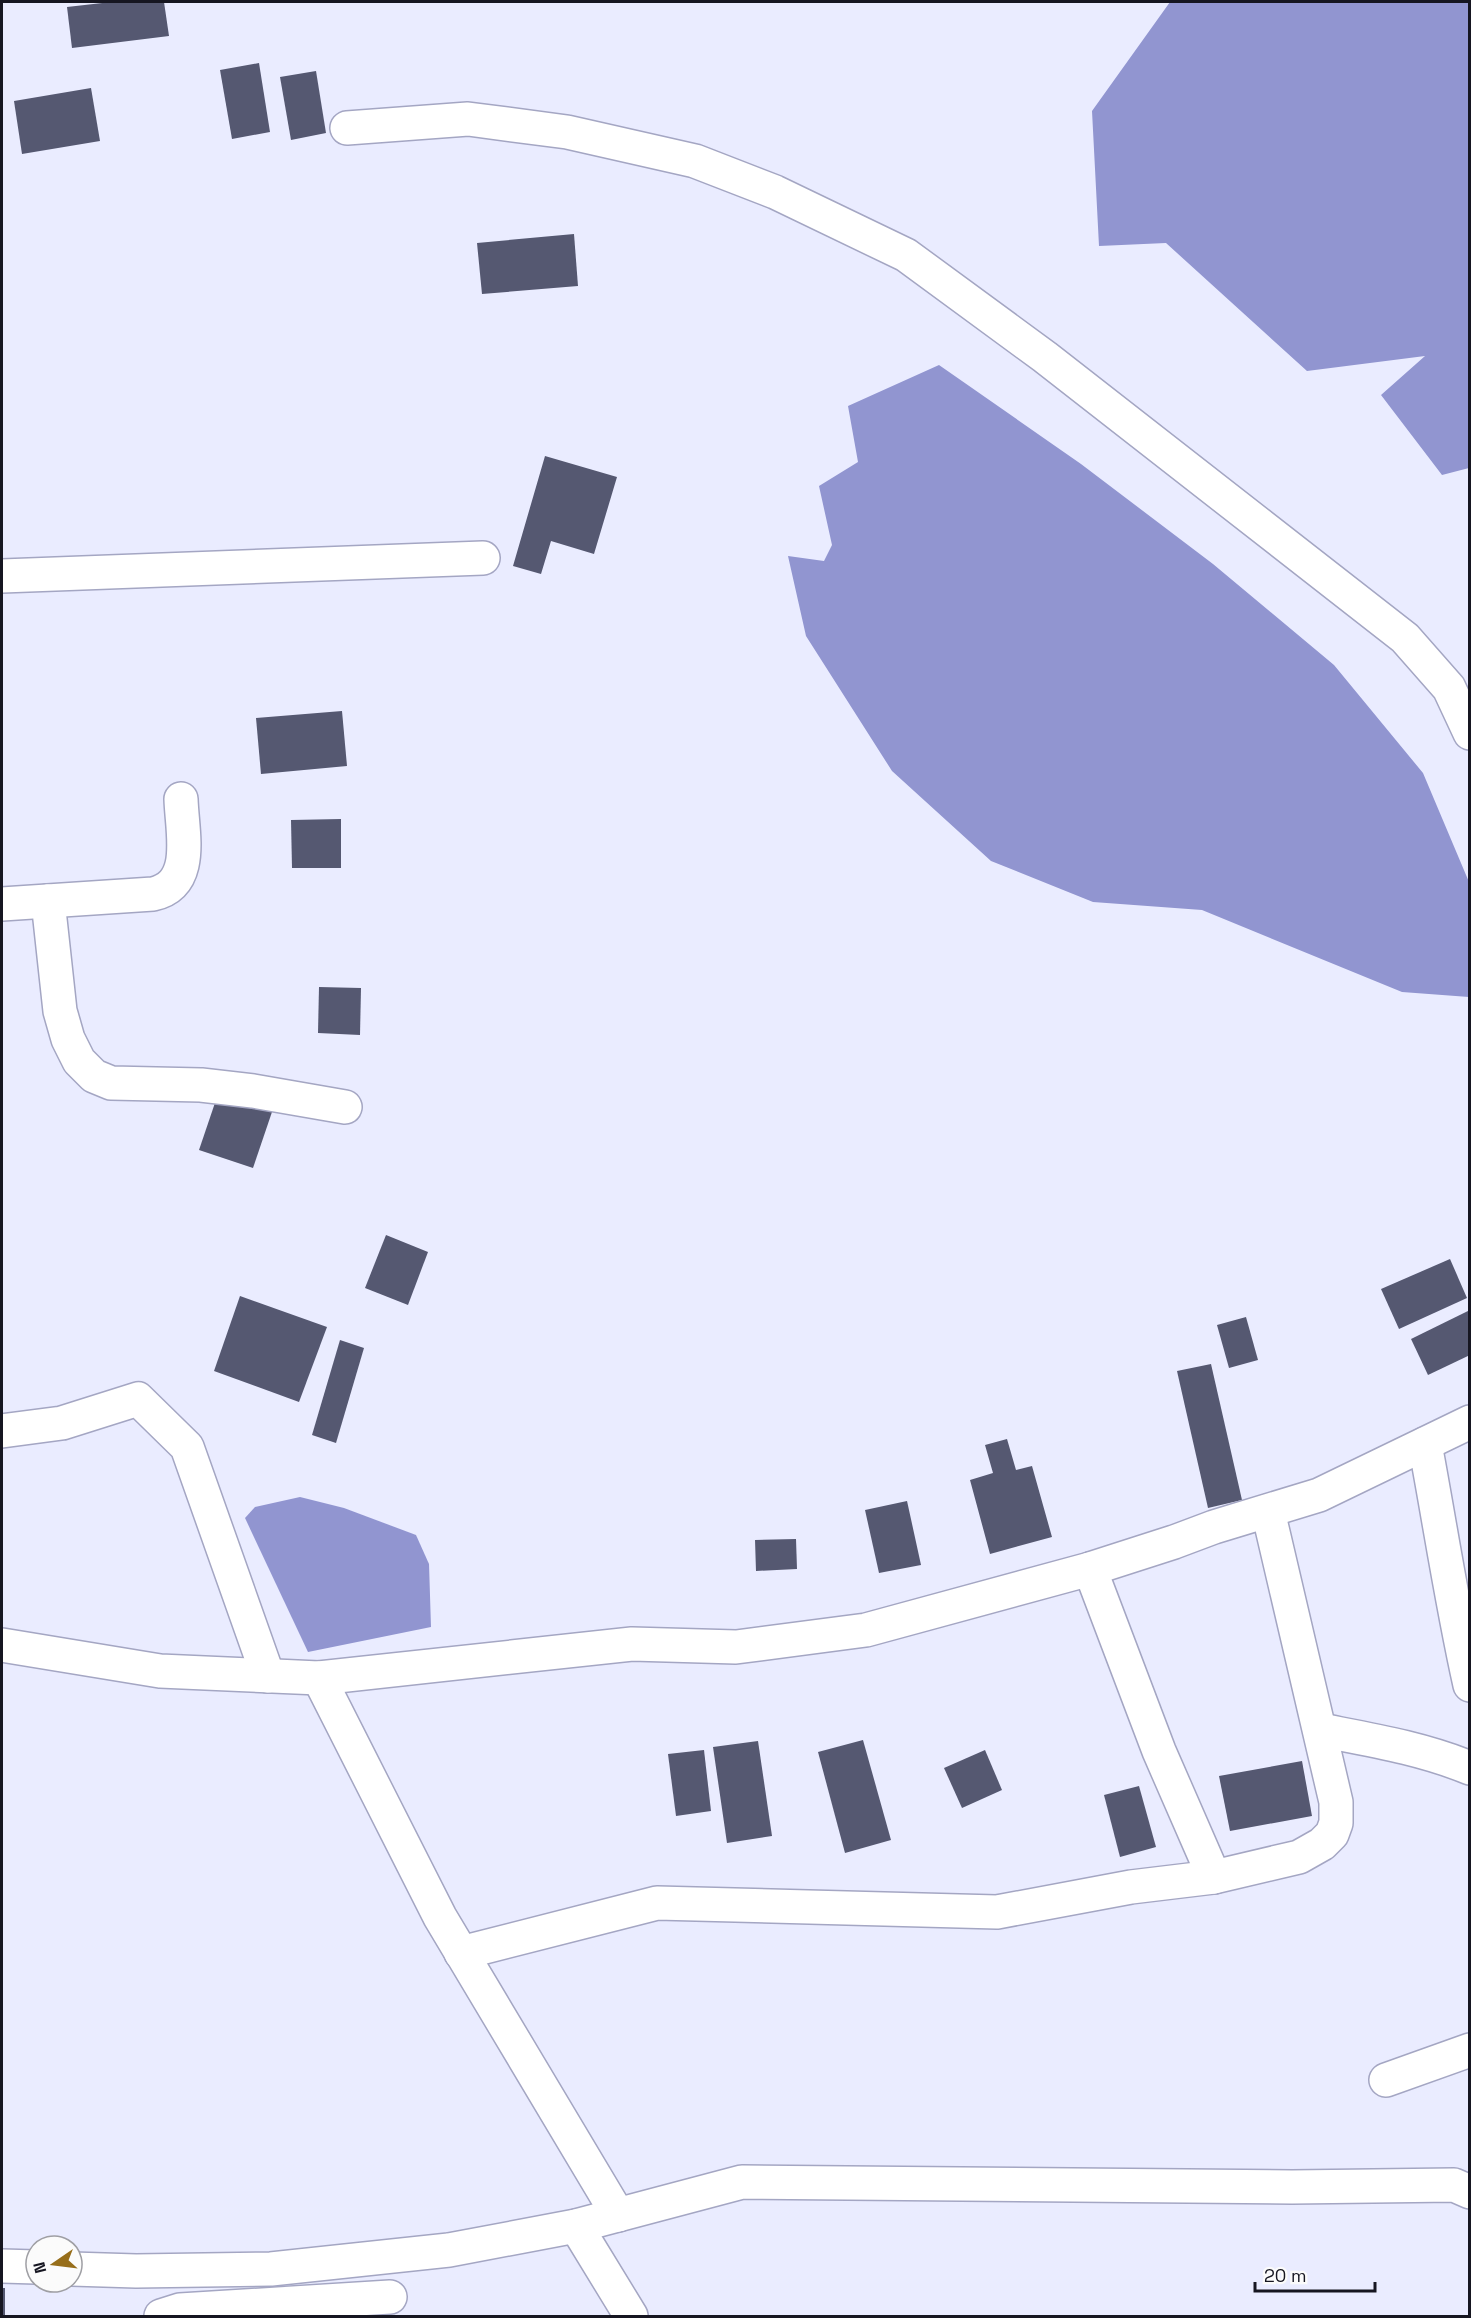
<svg xmlns="http://www.w3.org/2000/svg" width="1471" height="2318" font-family="'Space Grotesk',sans-serif">
	<style>
		.water { fill: #9195d0 }
		.building { fill: #555871 }
		.lines { fill: none; stroke-linecap: round; stroke-linejoin: round }
		.minor-casing { stroke: #a4a6c3; stroke-width: 36 }
		.minor { stroke: #fff; stroke-width: 33 }
	</style>
	<rect width="100%" height="100%" fill="#eaecff"/>
	<!-- water -->
	<g class="water">
		<polygon points="1170,2 1469,2 1469,468 1442,475 1381,395 1425,356 1307,371 1166,243 1099,246 1092,111"/>
		<polygon points="939,365 1081,464 1213,564 1334,665 1423,773 1469,882 1469,997 1402,992 1202,910 1093,902 991,861 892,771 806,636 788,556 824,561 832,545 819,486 858,462 848,406"/>
		<polygon points="300,1497 344,1508 416,1535 429,1564 431,1627 308,1652 245,1518 255,1507"/>
	</g>
	<!-- building -->
	<g class="building">
		<polygon points="111,2 164,2 169,36 72,48 67,7"/>
		<polygon points="259,63 270,132 232,139 220,70"/>
		<polygon points="316,71 326,133 291,140 280,77"/>
		<polygon points="91,88 100,141 22,154 14,101"/>
		<polygon points="574,234 578,286 482,294 477,243"/>
		<polygon points="545,456 617,477 594,554 551,541 541,574 513,566"/>
		<polygon points="342,711 347,766 261,774 256,718"/>
		<polygon points="341,819 341,868 292,868 291,820"/>
		<polygon points="319,987 361,988 360,1035 318,1033"/>
		<polygon points="219,1091 273,1109 253,1168 199,1150"/>
		<polygon points="386,1235 428,1252 408,1305 365,1288"/>
		<polygon points="1450,1259 1467,1298 1399,1329 1381,1289"/>
		<polygon points="240,1296 327,1327 299,1402 214,1371"/>
		<polygon points="1470,1310 1470,1355 1428,1375 1411,1339"/>
		<polygon points="1246,1317 1258,1360 1229,1368 1217,1325"/>
		<polygon points="340,1340 364,1348 336,1443 312,1435"/>
		<polygon points="1211,1364 1242,1500 1208,1508 1177,1371"/>
		<polygon points="1007,1439 1016,1470 1032,1466 1052,1537 990,1554 970,1480 993,1473 985,1445"/>
		<polygon points="907,1501 921,1565 879,1573 865,1510"/>
		<polygon points="796,1539 797,1569 756,1571 755,1540"/>
		<polygon points="863,1740 891,1840 845,1853 818,1752"/>
		<polygon points="758,1741 772,1836 727,1843 713,1747"/>
		<polygon points="704,1750 711,1811 676,1816 668,1754"/>
		<polygon points="985,1750 1002,1790 962,1808 944,1768"/>
		<polygon points="1302,1761 1312,1816 1230,1831 1219,1776"/>
		<polygon points="1139,1786 1156,1847 1120,1857 1104,1795"/>
		<rect x="2" y="2288" width="3" height="28"/>
	</g>
	<g class="lines">
		<defs>
			<g id="minor">
				<polyline points="347,128 468,119 567,132 695,161 775,192 906,255 1045,357 1405,638 1449,688 1470,733"/>
				<polyline points="2,576 483,558"/>
				<polyline points="48,901 60,1011 68,1039 79,1061 94,1076 111,1083 201,1085 253,1091 345,1107"/>
				<path d="M2 904 153 894C196 884 182 833 181 799"/>
				<polyline points="2,1431 62,1423 138,1399 187,1447 268,1676"/>
				<path d="M1425 1444C1440 1524 1452 1605 1470 1685"/>
				<polyline points="1090,1569 1159,1751 1214,1877"/>
				<polyline points="2,1645 160,1671 319,1678 632,1644 736,1647 866,1630 1090,1569 1174,1542 1214,1527 1319,1495 1470,1422"/>
				<polyline points="319,1678 440,1917 618,2215"/>
				<path d="M1320 1730C1371 1740 1421 1748 1470 1768"/>
				<polyline points="461,1953 657,1903 997,1912 1131,1887 1214,1877 1299,1857 1322,1844 1332,1834 1336,1823 1336,1802 1268,1511"/>
				<polyline points="1386,2080 1470,2050"/>
				<polyline points="576,2226 631,2316"/>
				<polyline points="2,2266 36,2267"/>
				<polyline points="72,2269 136,2271 271,2269 449,2250 576,2226 742,2182 1292,2187 1454,2185 1470,2192"/>
				<polyline points="161,2316 180,2310 390,2297"/>
			</g>
		</defs>
		<!-- minor casing -->
		<use href="#minor" class="minor-casing"/>
		<!-- minor -->
		<use href="#minor" class="minor"/>
	</g>
	<!-- border -->
	<rect width="1471" height="2318" fill="none" stroke="#161621" stroke-width="6"/>
	<!-- north arrow -->
	<g transform="translate(54 2264) rotate(256)"><circle r="28" fill="#fbfbfb" stroke="#9f9fa4" stroke-width="1.5"/>
	<path d="M0-4.5L10 22L0 15L-10 22Z" fill="#976e1a"/>
	<text y="-9" font-size="16" font-weight="bold" text-anchor="middle" fill="#161621">N</text>
	</g>
	<!-- scale -->
	<path d="M1255 2282v9h120v-9" fill="none" stroke="#161621" stroke-width="3"/>
	<text x="1264" y="2282" font-size="18" fill="#161621" stroke="#fbfbfb" stroke-width="4.5" paint-order="stroke">20 m</text>
</svg>
